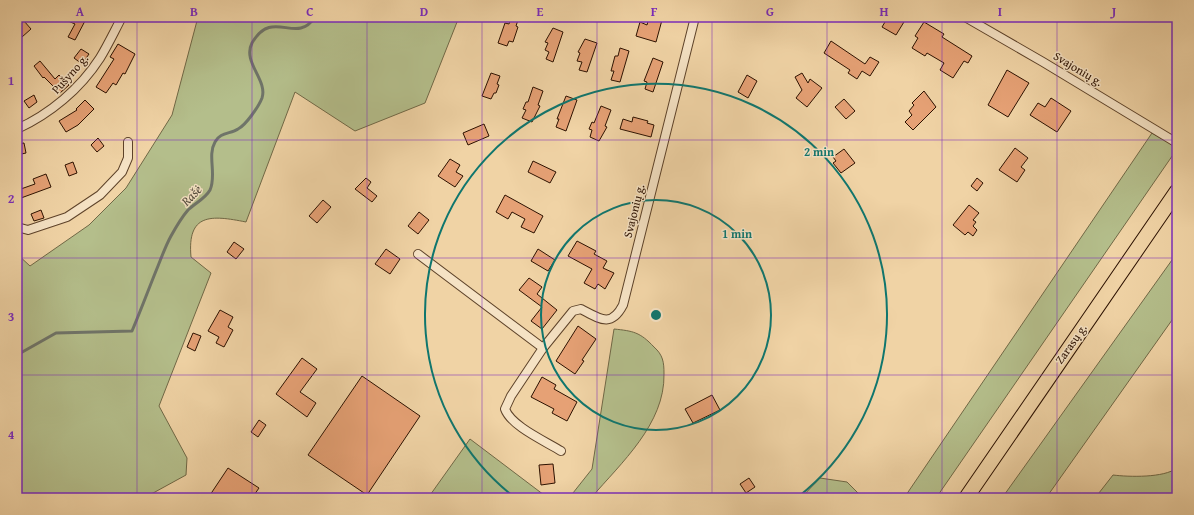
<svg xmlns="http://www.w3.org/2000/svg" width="1194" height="515" font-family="'Gentium Book Plus',serif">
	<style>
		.green { fill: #b4be8b; stroke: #706846 }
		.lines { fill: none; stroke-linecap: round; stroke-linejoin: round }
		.stream { stroke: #6f7469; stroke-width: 3 }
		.building { fill: #e6a175; stroke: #2c1100 }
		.street-casing { stroke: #5d4229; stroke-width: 10 }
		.highway-casing { stroke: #2c1100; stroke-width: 16 }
		.street { stroke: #f5e2c4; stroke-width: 8 }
		.highway { stroke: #f0d3a5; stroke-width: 14 }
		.grid { fill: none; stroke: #7b2cbf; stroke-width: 1; stroke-opacity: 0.55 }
		.ring { fill: none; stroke: #0f766e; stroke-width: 2 }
		.labels { text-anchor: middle; stroke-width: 3; stroke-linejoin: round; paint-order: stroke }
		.street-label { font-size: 12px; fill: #2c1100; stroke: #f5e2c4 }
		.water-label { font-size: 13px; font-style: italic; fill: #534b3d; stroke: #f5e2c4 }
		.centre { fill: #0f766e; stroke: #f5e2c4; stroke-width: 2 }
		.ring-label { font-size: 12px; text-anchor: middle; font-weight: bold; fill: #0f766e; stroke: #f5e2c4; stroke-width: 3; stroke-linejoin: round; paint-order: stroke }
		.neatline { fill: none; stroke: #7b2cbf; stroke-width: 1.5 }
		.grid-label { font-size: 13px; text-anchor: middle; font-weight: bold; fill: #7b2cbf }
	</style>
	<rect width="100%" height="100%" fill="#f0d3a5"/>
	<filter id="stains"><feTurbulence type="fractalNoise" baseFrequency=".005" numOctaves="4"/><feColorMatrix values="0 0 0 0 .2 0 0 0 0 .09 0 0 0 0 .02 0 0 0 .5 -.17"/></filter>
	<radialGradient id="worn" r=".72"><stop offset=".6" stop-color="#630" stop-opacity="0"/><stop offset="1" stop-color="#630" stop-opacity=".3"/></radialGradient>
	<!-- green -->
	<g class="green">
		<path d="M198 17H459L425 103 355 131 295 92 246 222C211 215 187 213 191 257L211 273 159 406 187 458 186 475 144 498H17V254L30 266 89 225 126 188 172 115Z"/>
		<polygon points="1152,133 1177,147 1177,149 936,498 904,498"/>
		<polygon points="1177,253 1177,313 1046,498 1002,498"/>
		<path d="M614 329C633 331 640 332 654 347 663 355 664 362 664 374 665 424 621 463 591 498H569L592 469Z"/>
		<polygon points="470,439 548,498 428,498"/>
		<path d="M1177 468V498H1095L1113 475C1129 477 1164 478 1177 468Z"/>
		<polygon points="820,478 847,482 863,498 801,498"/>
	</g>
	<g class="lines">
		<!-- stream -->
		<path class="stream" d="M17 355 56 333 132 331C141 310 149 288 158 266 162 256 166 245 171 236 176 227 182 217 188 210 195 203 205 199 210 190 217 175 207 156 215 142 220 132 231 134 238 129 246 125 259 106 262 98 268 80 242 62 252 43 273 7 296 46 315 17"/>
	</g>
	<!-- building -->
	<g class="building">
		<polygon points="59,17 82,17 86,19 75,40 68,37 75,24"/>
		<polygon points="511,17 519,17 516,26 518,27 513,42 509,41 507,46 498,43 505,23 509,24"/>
		<polygon points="649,17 662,20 656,42 636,36 640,22 647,25"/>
		<polygon points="888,17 907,17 896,35 882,27"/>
		<polygon points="24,21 31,29 22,37 17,32 17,28"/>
		<polygon points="924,22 944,34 942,37 972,56 968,63 964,61 953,78 940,70 944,63 927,53 925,56 912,48 918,38 915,36"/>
		<polygon points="553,28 563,32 553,62 546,59 549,52 545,50 548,43 545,42"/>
		<polygon points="585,39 597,43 587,72 579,70 582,62 577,61 580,53 578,52"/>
		<polygon points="831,41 865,64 870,57 879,62 870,76 862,71 857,79 848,73 850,70 824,53"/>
		<polygon points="118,44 135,54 125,74 123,73 116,85 113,83 106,93 96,87 114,59 110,57"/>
		<polygon points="620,48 629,51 620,82 611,80 614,71 611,71 615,56 618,56"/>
		<polygon points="81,49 89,54 82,64 74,58"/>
		<polygon points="653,58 663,62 653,92 645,89 647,82 644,81"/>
		<polygon points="40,61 55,79 59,75 69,85 60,93 44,77 43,78 34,66"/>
		<polygon points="1007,70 1029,83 1008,117 988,105"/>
		<polygon points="491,73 500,76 497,84 499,85 496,93 494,93 491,99 482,96"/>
		<polygon points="802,73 808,83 810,79 822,88 807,107 796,98 802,90 795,77"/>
		<polygon points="747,75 757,81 748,98 738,92"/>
		<polygon points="533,87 543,91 538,105 540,106 532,122 522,118 526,110 523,109 526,102 528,102"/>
		<polygon points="924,91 936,107 913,130 905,122 912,115 909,111 914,105 912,103"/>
		<polygon points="34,95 37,102 29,108 24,101"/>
		<polygon points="566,96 577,100 566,131 556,127 559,119 557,119"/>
		<polygon points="1051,98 1071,111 1057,132 1030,115 1038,103 1045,107"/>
		<polygon points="844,99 855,111 846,119 835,107"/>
		<polygon points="85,100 94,109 78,125 66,132 59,121 77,110 76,109"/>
		<polygon points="601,106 611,110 605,126 607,127 599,141 590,137 592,130 589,129 592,122 594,123"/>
		<polygon points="633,117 648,121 647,123 654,125 651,137 620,129 623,119 632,122"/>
		<polygon points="484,124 489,136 468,145 463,133"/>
		<polygon points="98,138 104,146 97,152 91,145"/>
		<polygon points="24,143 26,153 17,155 17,144"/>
		<polygon points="1015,148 1028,158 1021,167 1025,170 1017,182 999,170"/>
		<polygon points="844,149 855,163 841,173 833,163 836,161 833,157"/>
		<polygon points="450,159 460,165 456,172 463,176 455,187 438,176"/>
		<polygon points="533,161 556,172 550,183 528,172"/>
		<polygon points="73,162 77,173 69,176 65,165"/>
		<polygon points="46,174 51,187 21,198 18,190 35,184 33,179"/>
		<polygon points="366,178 371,182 367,188 377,196 372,202 355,189"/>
		<polygon points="977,178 983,183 977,191 971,186"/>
		<polygon points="505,195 543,216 534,233 521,227 525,219 512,212 508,219 496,212"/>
		<polygon points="323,200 331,207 317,223 309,216"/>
		<polygon points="969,205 979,213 973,220 976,222 973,226 977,230 973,236 968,232 965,235 953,225"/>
		<polygon points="41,210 44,218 34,221 31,214"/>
		<polygon points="419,212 429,220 418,234 408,226"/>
		<polygon points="577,241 596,251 594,254 607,261 603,268 614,273 605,289 598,284 595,289 584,283 592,269 568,256"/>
		<polygon points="234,242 244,249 236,259 227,252"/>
		<polygon points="386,249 400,259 390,274 375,264"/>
		<polygon points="538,249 555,260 548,271 531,261"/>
		<polygon points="529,278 542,287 537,294 557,310 542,329 531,321 542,307 519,290"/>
		<polygon points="220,310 233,317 228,327 233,330 224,347 216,343 219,337 208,331"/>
		<polygon points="578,326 596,339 582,360 584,361 575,374 556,361"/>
		<polygon points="193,333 201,336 195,351 187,347"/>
		<polygon points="302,358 317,369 300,392 316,403 307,417 276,394"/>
		<polygon points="362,376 420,416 367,495 308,455"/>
		<polygon points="542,377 556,385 554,389 577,402 567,421 552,413 554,409 531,397"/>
		<polygon points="712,395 720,410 693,423 685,409"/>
		<polygon points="259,420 266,425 258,437 251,432"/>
		<polygon points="553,464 555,483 541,485 539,465"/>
		<polygon points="228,468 259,488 252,498 208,498"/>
		<polygon points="749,478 755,487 746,493 740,484"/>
	</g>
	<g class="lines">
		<defs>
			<g id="street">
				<polyline points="965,17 1043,62 1177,143"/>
				<path d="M17 129C50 114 80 89 100 58 108 45 115 30 122 17"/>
				<polyline points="17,227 28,230 67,217 100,195 122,172 128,158 128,142"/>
				<polyline points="418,254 543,348"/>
				<path d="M561 451C545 441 511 426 505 409L511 396 543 348 573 311 581 309C600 319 611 328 623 305L695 17"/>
			</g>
			<polyline id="highway" points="966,498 1177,191"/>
		</defs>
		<!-- street casing -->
		<use href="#street" class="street-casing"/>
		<!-- highway casing -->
		<use href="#highway" class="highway-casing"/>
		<!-- street -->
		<use href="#street" class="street"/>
		<!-- highway -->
		<use href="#highway" class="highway"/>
	</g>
	<!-- grid -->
	<path class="grid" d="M137 17V498M252 17V498M367 17V498M482 17V498M597 17V498M712 17V498M827 17V498M942 17V498M1057 17V498M17 140H1177M17 258H1177M17 375H1177"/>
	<!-- distance rings -->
	<g class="ring">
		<circle cx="656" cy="315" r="115"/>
		<path d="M514 497A231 231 0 1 1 798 497"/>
	</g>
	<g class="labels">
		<!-- street labels -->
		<g class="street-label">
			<text transform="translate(1078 69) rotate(31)" y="4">Svajonių g.</text>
			<text transform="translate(70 74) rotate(-48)" y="4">Pušyno g.</text>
			<text transform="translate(634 211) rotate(-76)" y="4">Svajonių g.</text>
			<text transform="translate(1071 344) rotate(-55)" y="4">Zarasų g.</text>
		</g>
		<!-- water labels -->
		<g class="water-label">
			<text transform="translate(191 195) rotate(-46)" y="5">Rašė</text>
		</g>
	</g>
	<circle cx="656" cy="315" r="6" class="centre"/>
	<g class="ring-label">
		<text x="819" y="156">2 min</text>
		<text x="737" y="238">1 min</text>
	</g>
	<!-- margin -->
	<rect width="1194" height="515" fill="none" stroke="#f0d3a5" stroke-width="44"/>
	<rect x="22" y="22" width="1150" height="471" class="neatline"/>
	<g class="grid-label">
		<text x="80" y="16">A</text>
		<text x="194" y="16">B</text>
		<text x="310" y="16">C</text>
		<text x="424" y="16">D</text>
		<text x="540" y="16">E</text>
		<text x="654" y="16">F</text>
		<text x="770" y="16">G</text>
		<text x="884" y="16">H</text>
		<text x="1000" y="16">I</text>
		<text x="1114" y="16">J</text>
		<text x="11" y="85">1</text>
		<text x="11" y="203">2</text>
		<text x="11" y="321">3</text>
		<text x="11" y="439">4</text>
	</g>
	<rect width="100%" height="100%" filter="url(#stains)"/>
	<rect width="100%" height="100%" fill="url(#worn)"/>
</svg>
